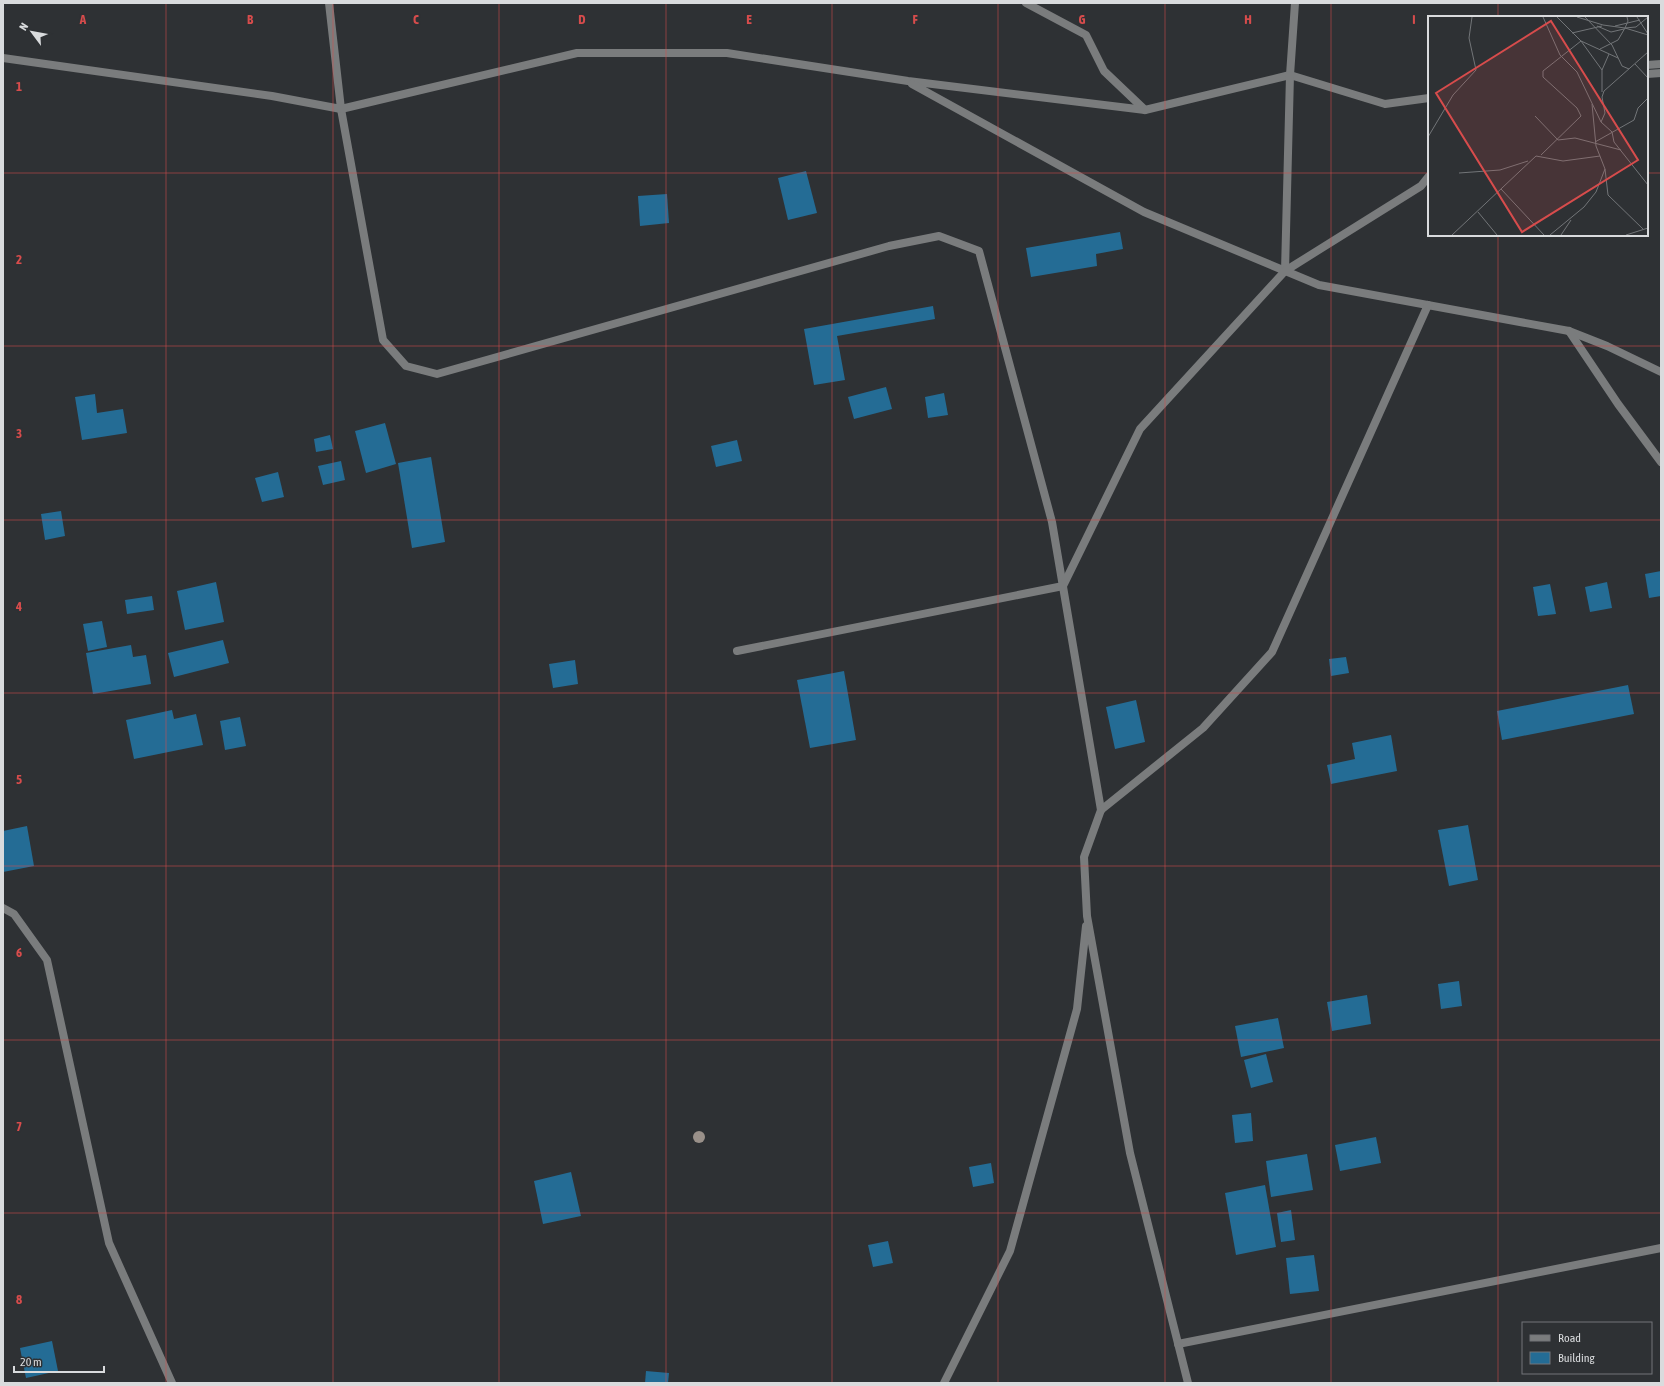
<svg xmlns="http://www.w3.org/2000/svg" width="1664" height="1386" font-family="'Asap Condensed',sans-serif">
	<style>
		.building { fill: #246c95 }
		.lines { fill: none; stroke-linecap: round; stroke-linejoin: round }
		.street { stroke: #7a7c7d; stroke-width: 8 }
		.tree { fill: #999089 }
		.grid { fill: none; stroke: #d74c4c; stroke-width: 1; stroke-opacity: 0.55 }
		.inset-road { fill: none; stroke: #727578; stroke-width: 1 }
		.view { fill: #d74c4c; fill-opacity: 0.15; stroke: #d74c4c; stroke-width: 2 }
		.inset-edge { fill: none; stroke: #d9dbdd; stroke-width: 2 }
		.grid-label { font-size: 13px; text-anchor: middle; font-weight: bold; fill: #d74c4c; stroke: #2e3134; stroke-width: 3.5; stroke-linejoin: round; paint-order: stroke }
	</style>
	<rect width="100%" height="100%" fill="#2e3134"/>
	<!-- building -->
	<g class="building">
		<polygon points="806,171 817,213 788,220 778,178"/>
		<polygon points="667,194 669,223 640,226 638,196"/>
		<polygon points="1120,232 1123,249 1096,254 1097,266 1031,277 1026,248"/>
		<polygon points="933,306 935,319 837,336 845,380 814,385 804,329"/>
		<polygon points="886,387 892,409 854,419 848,397"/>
		<polygon points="944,393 948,415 928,418 925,397"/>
		<polygon points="95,394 97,413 123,409 127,433 82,440 75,397"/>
		<polygon points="385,423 396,464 366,473 355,431"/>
		<polygon points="330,435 333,449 316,452 314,439"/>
		<polygon points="737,440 742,461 716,467 711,446"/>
		<polygon points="431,457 445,542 412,548 398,463"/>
		<polygon points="341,461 345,480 323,485 318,466"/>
		<polygon points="278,472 284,497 262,502 255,478"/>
		<polygon points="61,511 65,536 45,540 41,514"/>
		<polygon points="1661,571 1661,596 1649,598 1645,574"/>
		<polygon points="216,582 224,622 185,630 177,591"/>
		<polygon points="1607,582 1612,608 1590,612 1585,587"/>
		<polygon points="1550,584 1556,614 1538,616 1533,587"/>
		<polygon points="152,596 154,610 127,614 125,600"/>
		<polygon points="102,621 107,647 88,651 83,624"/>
		<polygon points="223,640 229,663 174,677 168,653"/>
		<polygon points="131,645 133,657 146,655 151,684 93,694 86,653"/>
		<polygon points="1346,657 1349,673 1331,676 1329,659"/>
		<polygon points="575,660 578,684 553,688 549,664"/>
		<polygon points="844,671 856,740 810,748 797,680"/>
		<polygon points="1628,685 1634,714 1502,740 1497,711"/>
		<polygon points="1136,700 1145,742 1115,749 1106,707"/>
		<polygon points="172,710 174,719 196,714 203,745 134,759 126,720"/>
		<polygon points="240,717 246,746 225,750 220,721"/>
		<polygon points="1391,735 1397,771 1331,784 1327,765 1355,759 1352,743"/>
		<polygon points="1468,825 1478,880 1449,886 1438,830"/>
		<polygon points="27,826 34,866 3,872 3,831"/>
		<polygon points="1459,981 1462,1006 1441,1009 1438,984"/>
		<polygon points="1367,995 1371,1024 1332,1031 1327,1002"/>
		<polygon points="1278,1018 1284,1048 1241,1057 1235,1026"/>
		<polygon points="1266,1054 1273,1082 1251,1088 1244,1060"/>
		<polygon points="1251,1113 1253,1141 1235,1143 1232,1115"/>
		<polygon points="1376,1137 1381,1163 1340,1171 1335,1145"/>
		<polygon points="1307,1154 1313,1190 1271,1197 1266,1161"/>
		<polygon points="991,1163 994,1183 973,1187 969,1167"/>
		<polygon points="571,1172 581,1216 543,1224 534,1181"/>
		<polygon points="1265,1185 1276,1247 1236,1255 1225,1193"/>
		<polygon points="1291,1210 1295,1240 1281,1242 1277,1213"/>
		<polygon points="888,1241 893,1263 873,1267 868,1245"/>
		<polygon points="1314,1255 1319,1291 1290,1294 1286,1258"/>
		<polygon points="52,1341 58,1371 26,1378 20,1348"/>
		<polygon points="646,1371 669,1373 668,1383 645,1383"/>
	</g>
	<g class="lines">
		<!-- street -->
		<g class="street">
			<polyline points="329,3 341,109 383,340 406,366 437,374 889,246 939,236 979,251 1052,522 1101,810"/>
			<polyline points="1026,3 1086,35 1104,71 1145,110"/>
			<polyline points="3,58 272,96 341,109 577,53 727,53 908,81 1145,110 1290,75 1385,104 1429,98"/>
			<polyline points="1647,65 1661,64"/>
			<polyline points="1647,74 1661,73"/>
			<polyline points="912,84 1144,212 1319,285 1569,331 1607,346 1661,372"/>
			<polyline points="1285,271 1290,75 1295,3"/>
			<polyline points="1569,331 1618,404 1661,462"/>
			<polyline points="737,651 1063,586 1140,429 1285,271 1421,186 1429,176"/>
			<polyline points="3,908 14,914 47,960 109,1243 172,1383"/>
			<polyline points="1178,1344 1661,1248"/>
			<polyline points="944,1383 1010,1251 1077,1009 1086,926"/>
			<polyline points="1188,1383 1130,1153 1087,916 1084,857 1101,810 1203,728 1272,652 1428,305"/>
		</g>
	</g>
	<!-- trees -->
	<circle class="tree" cx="699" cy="1137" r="6"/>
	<!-- grid -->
	<path class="grid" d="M166 3V1383M333 3V1383M499 3V1383M666 3V1383M832 3V1383M998 3V1383M1165 3V1383M1331 3V1383M1498 3V17M3 173H1429M1647 173H1661M1498 235V1383M3 346H1661M3 520H1661M3 693H1661M3 866H1661M3 1040H1661M3 1213H1661"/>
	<!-- overview -->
	<g transform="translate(1428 16)">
		<rect width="220" height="220" fill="#2e3134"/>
		<path class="inset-road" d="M115 1 132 39 149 56 173 106 184 116 186 126 220 169M129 1 153 25 190 42M149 1 175 9 197 12 200 5 199 1M157 1 184 29 194 50 201 53M209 1 220 18M220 1 208 11 197 12 220 19M169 10 183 16 196 13M187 10 212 4M144 17 174 10M172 33 190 24 197 12M207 48 220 62M174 76V54L181 38M164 88 168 130 177 153 180 179 215 213M107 100 130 124 147 122 193 134M173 106 177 97 174 81 176 75 220 36M0 121 25 79 48 54 41 22 44 1M167 126 206 104 210 92 220 82M113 139 153 100 149 92 115 61V55L153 25 174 54M31 157 72 154 100 145M73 173 116 219M50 196 69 219M24 219 108 140 135 145 172 140M122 219 156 191 168 176 177 153M133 219 143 204M198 219 220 212"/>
		<path class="view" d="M123 5 210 144 94 216 8 77Z"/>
		<rect width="220" height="220" class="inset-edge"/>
	</g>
	<g class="grid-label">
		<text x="83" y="24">A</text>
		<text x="250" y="24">B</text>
		<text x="416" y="24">C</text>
		<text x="582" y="24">D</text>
		<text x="749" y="24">E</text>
		<text x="915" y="24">F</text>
		<text x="1082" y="24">G</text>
		<text x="1248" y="24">H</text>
		<text x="1414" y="24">I</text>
		<text x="19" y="91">1</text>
		<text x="19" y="264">2</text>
		<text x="19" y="438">3</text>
		<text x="19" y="611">4</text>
		<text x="19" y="784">5</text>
		<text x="19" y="957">6</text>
		<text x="19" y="1131">7</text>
		<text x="19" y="1304">8</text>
	</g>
	<!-- border -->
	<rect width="1664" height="1386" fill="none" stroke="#d9dbdd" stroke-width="8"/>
	<!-- legend -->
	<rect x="1522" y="1322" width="130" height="52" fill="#2e3134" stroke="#727578"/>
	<rect x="1530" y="1335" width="20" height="6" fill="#7a7c7d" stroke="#727578"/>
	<text x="1558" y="1342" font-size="12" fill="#d9dbdd">Road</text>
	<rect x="1530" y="1352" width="20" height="12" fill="#246c95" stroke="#727578"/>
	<text x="1558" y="1362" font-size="12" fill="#d9dbdd">Building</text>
	<!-- north arrow -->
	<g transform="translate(32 32) rotate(302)" stroke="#2e3134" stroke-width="3" paint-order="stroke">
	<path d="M0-3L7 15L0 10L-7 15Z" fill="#d9dbdd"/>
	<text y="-6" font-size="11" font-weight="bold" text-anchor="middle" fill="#d9dbdd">N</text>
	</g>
	<!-- scale -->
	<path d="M14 1366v6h90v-6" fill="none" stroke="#d9dbdd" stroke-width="2"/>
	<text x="20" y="1366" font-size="12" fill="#d9dbdd" stroke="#2e3134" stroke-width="3" paint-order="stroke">20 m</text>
</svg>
